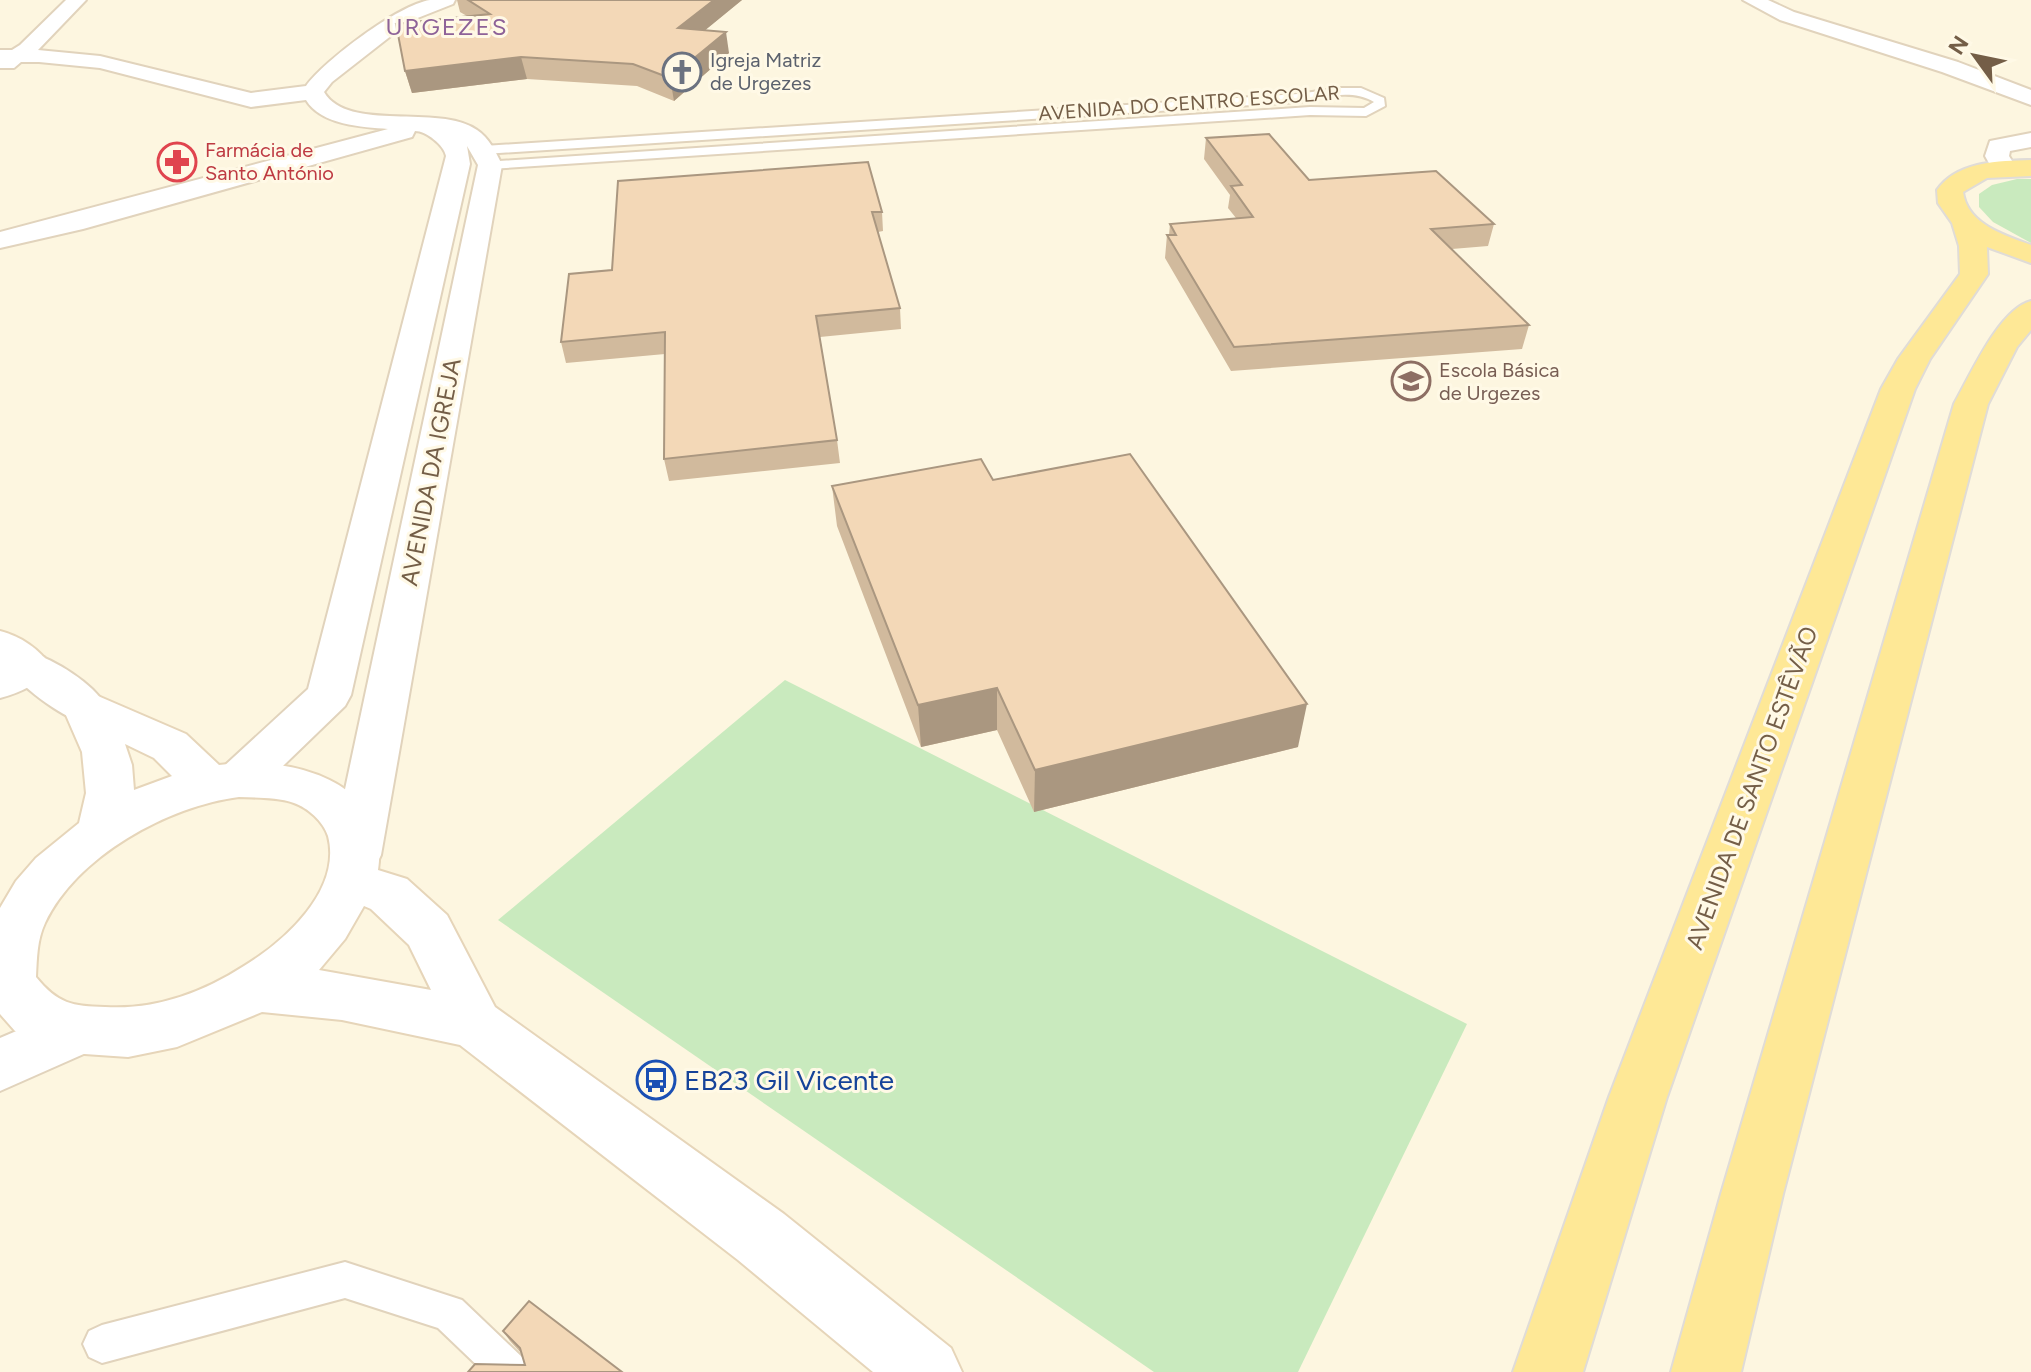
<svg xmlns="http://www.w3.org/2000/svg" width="2031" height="1372" font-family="Figtree,sans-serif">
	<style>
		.green { fill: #c9eabe }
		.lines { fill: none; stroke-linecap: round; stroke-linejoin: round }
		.service-casing { stroke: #e1d3bc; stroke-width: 4 }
		.minor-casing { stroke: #e1d3bc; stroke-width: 4 }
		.tertiary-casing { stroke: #e1d3bc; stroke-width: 4 }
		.secondary-casing { stroke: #e6d5b9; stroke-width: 4 }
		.primary-casing { stroke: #e0dcd7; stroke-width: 4 }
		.service { fill: #fff; fill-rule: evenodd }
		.minor { fill: #fff; fill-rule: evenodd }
		.tertiary { fill: #fff; fill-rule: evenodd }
		.secondary { fill: #fff; fill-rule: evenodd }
		.primary { fill: #fee896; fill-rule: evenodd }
		.wall { fill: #d1ba9d }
		.shaded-wall { fill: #aa9780 }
		.building { fill: #f3d8b7; stroke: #aa9780; stroke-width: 2 }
		.labels { text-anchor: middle; stroke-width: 6; stroke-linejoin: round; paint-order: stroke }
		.far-worship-label { font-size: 20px; fill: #5b616d; stroke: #fff9e6; text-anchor: start }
		.far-street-label { font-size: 20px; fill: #745e47; stroke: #fff9e6 }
		.far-health-label { font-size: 20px; fill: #be3a42; stroke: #fff9e6; text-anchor: start }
		.far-education-label { font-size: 20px; fill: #785e54; stroke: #fff9e6; text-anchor: start }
		.far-quarter-label { font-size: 24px; letter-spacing: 2px; fill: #8e6298; stroke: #fff9e6 }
		.street-label { font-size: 24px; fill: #745e47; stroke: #fff9e6 }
		.near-transit-label { font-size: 28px; fill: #164399; stroke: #fff9e6; text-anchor: start }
	</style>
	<rect width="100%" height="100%" fill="#fdf6e0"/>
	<!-- green -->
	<g class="green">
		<polygon points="2017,179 2031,179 2031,243 1993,222 1979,207 1979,194 1992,185"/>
		<polygon points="785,680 1467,1024 1298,1372 1154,1372 498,920"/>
	</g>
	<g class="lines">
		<defs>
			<g id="service">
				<path d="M1340 88H1361L1384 98 1385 106 1366 116 1310 115 490 169 485 168V162L1310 107 1364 108 1374 102C1350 88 1323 98 1298 102L484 154 477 150 484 146 1298 94Z"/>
				<polygon points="345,1262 462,1300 524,1359 530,1372 484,1372 438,1328 345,1298 102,1363 89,1357 83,1344 89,1331 102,1325"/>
			</g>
			<g id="minor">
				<path d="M66 0H86L38 50 100 56 251 93 306 86C325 60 398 5 430 0 438 0 447 0 455 0L453 4 410 21 332 82 324 92C348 133 439 103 477 130 489 138 496 152 502 165L381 855 374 869 356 875 338 869 331 855 478 165 467 146 470 164 351 695 345 706 256 792 239 797 222 792 215 780 222 768 308 689 446 156C444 145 426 131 415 131L412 137 83 229 0 248V232L388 129C362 127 321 125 306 100L251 107 100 68 39 62H21L14 68H0V50H12L20 45Z"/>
				<polygon points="1743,0 1768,0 1794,12 1958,62 2031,90 2031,105 1942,72 1780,20"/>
				<polygon points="2031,133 2031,147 2010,151 2009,156 2017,169 2013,174 1995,174 1985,156 1990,141"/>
				<path d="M29 652 44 657 51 667C40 684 19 693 0 698V664Z"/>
				<polygon points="75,1006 95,1013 103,1031 95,1049 0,1091 0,1038"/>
			</g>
			<path id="tertiary" d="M29 652C55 660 93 683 106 706L100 717C93 719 87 722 81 721 62 718 17 683 7 667L14 657Z"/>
			<g id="secondary">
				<path d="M0 631C20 636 40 649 51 667L44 677C25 683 15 679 0 667Z"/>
				<path d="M84 690 186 734 219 765C288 755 392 780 378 870L407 879 447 915 495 1007 784 1214 951 1348 962 1372H873L738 1260 460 1045 342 1020 262 1012 177 1047 128 1057 70 1053 15 1031 0 1014V908L16 881 36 858 79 823 86 793 82 752 62 706 68 695ZM125 744 154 758 172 776 134 790 132 765ZM239 797C257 798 277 797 294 803 308 808 323 821 328 836 342 890 285 941 244 966 202 993 155 1010 105 1007 72 1006 58 1004 36 977 37 958 37 940 45 923 77 856 168 806 239 797ZM364 906 371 909 409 945 431 990 319 970 345 939Z"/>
			</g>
			<g id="primary">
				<path d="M2031 160V176L1987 178 1963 192C1967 224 2004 235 2031 245V263L1987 247 1988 274 1930 359 1915 389 1667 1097 1583 1372H1513L1609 1097 1881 389 1898 359 1960 274 1959 246 1952 223 1938 203 1937 190C1957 161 1999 161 2031 160Z"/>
				<path d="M2031 301V330L2017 347 1988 404 1783 1194 1741 1372H1671L1721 1194 1954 404C1970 376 1999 309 2031 301Z"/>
			</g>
		</defs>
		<!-- service casing -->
		<use href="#service" class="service-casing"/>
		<!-- minor casing -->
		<use href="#minor" class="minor-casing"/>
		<!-- tertiary casing -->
		<use href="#tertiary" class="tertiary-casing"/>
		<!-- secondary casing -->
		<use href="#secondary" class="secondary-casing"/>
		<!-- primary casing -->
		<use href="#primary" class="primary-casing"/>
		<!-- service -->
		<use href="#service" class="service"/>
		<!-- minor -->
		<use href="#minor" class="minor"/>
		<!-- tertiary -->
		<use href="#tertiary" class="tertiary"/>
		<!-- secondary -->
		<use href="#secondary" class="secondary"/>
		<!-- primary -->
		<use href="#primary" class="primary"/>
	</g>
	<!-- wall -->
	<g class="wall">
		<polygon points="457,0 742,0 705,30 729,53 674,101 637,86 527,79 412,93 405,71 467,16 460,12"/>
		<polygon points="1206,138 1309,180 1494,224 1488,246 1452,249 1529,325 1522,349 1231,371 1165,258 1167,235 1169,235 1170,224 1236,218 1228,208 1230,195 1204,159"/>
		<polygon points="618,181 882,212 883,231 878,232 900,308 901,329 820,337 837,440 840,463 669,481 664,459 665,354 566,363 561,342 612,270"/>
		<polygon points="993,480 1298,747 1034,812 997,730 921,747 837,526 832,486"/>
		<polygon points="503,1331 622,1372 525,1365 521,1353 510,1341"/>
	</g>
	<!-- shaded-wall -->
	<g class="shaded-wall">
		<polygon points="714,0 742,0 681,50 678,28"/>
		<polygon points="726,32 729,53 674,101 670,78"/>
		<polygon points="521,57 527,79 412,93 405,71"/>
		<polygon points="997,688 997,730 921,747 918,705"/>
		<polygon points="1307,704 1298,747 1034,812 1035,770"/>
	</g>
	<!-- building -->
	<g class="building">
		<polygon points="468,0 714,0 678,28 726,32 670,78 633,64 521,57 405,71 396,24 490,14"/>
		<polygon points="1269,134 1309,180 1436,171 1494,224 1431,229 1529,325 1234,347 1167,235 1176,235 1170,224 1253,217 1231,186 1242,185 1206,138"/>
		<polygon points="868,162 882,212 872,212 900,308 816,316 837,440 664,459 665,332 561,342 569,274 612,270 618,181"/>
		<polygon points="1130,454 1307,704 1035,770 997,688 918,705 832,486 981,459 993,480"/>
		<polygon points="529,1301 622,1372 468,1372 475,1364 525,1365 520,1348 503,1331"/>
	</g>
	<!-- icons -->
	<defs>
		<symbol id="church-ring" viewBox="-11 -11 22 22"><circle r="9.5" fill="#fff9e6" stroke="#6b7280" stroke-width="1.5"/><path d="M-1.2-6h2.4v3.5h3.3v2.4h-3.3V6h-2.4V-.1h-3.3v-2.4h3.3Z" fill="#6b7280"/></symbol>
		<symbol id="pharmacy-ring" viewBox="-11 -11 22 22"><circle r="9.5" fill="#fff9e6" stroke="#e0444e" stroke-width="1.5"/><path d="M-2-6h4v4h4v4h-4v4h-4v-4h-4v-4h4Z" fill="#e0444e"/></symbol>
		<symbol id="school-ring" viewBox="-11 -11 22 22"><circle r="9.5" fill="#fff9e6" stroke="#8d6e63" stroke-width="1.5"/><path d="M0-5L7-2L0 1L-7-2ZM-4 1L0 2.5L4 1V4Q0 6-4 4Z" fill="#8d6e63"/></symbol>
		<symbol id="bus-ring" viewBox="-11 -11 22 22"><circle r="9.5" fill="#fff9e6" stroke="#1a4fb4" stroke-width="1.5"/><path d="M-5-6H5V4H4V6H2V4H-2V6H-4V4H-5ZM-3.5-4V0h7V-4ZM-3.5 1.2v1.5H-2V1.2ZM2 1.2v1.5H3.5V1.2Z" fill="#1a4fb4"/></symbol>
	</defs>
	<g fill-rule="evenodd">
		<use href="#church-ring" x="660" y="50" width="44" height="44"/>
		<use href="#pharmacy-ring" x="155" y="140" width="44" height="44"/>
		<use href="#school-ring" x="1389" y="359" width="44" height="44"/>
		<use href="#bus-ring" x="634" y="1058" width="44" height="44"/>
	</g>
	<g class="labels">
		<!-- far-worship labels -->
		<g class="far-worship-label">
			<text x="710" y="67">Igreja Matriz<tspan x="710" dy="23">de Urgezes</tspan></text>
		</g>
		<!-- far-street labels -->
		<g class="far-street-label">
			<text transform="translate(1189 103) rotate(-4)" y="7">AVENIDA DO CENTRO ESCOLAR</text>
		</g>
		<!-- far-health labels -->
		<g class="far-health-label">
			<text x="205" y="157">Farmácia de<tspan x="205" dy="23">Santo António</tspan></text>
		</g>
		<!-- far-education labels -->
		<g class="far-education-label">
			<text x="1439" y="377">Escola Básica<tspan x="1439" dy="23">de Urgezes</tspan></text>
		</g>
		<!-- far-quarter labels -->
		<g class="far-quarter-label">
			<text x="447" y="35">URGEZES</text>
		</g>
		<!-- street labels -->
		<g class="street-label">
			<text transform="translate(431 472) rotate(-79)" y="8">AVENIDA DA IGREJA</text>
			<text transform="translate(1752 788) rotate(-70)" y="8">AVENIDA DE SANTO ESTÊVÃO</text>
		</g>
		<!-- near-transit labels -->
		<g class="near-transit-label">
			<text x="684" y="1090">EB23 Gil Vicente</text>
		</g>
	</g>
	<!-- north arrow -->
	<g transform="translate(1975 56) rotate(303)" stroke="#fff9e6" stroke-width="6" paint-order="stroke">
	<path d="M0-6L14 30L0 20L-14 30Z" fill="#745e47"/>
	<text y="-12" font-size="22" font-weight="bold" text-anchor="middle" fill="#745e47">N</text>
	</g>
</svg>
